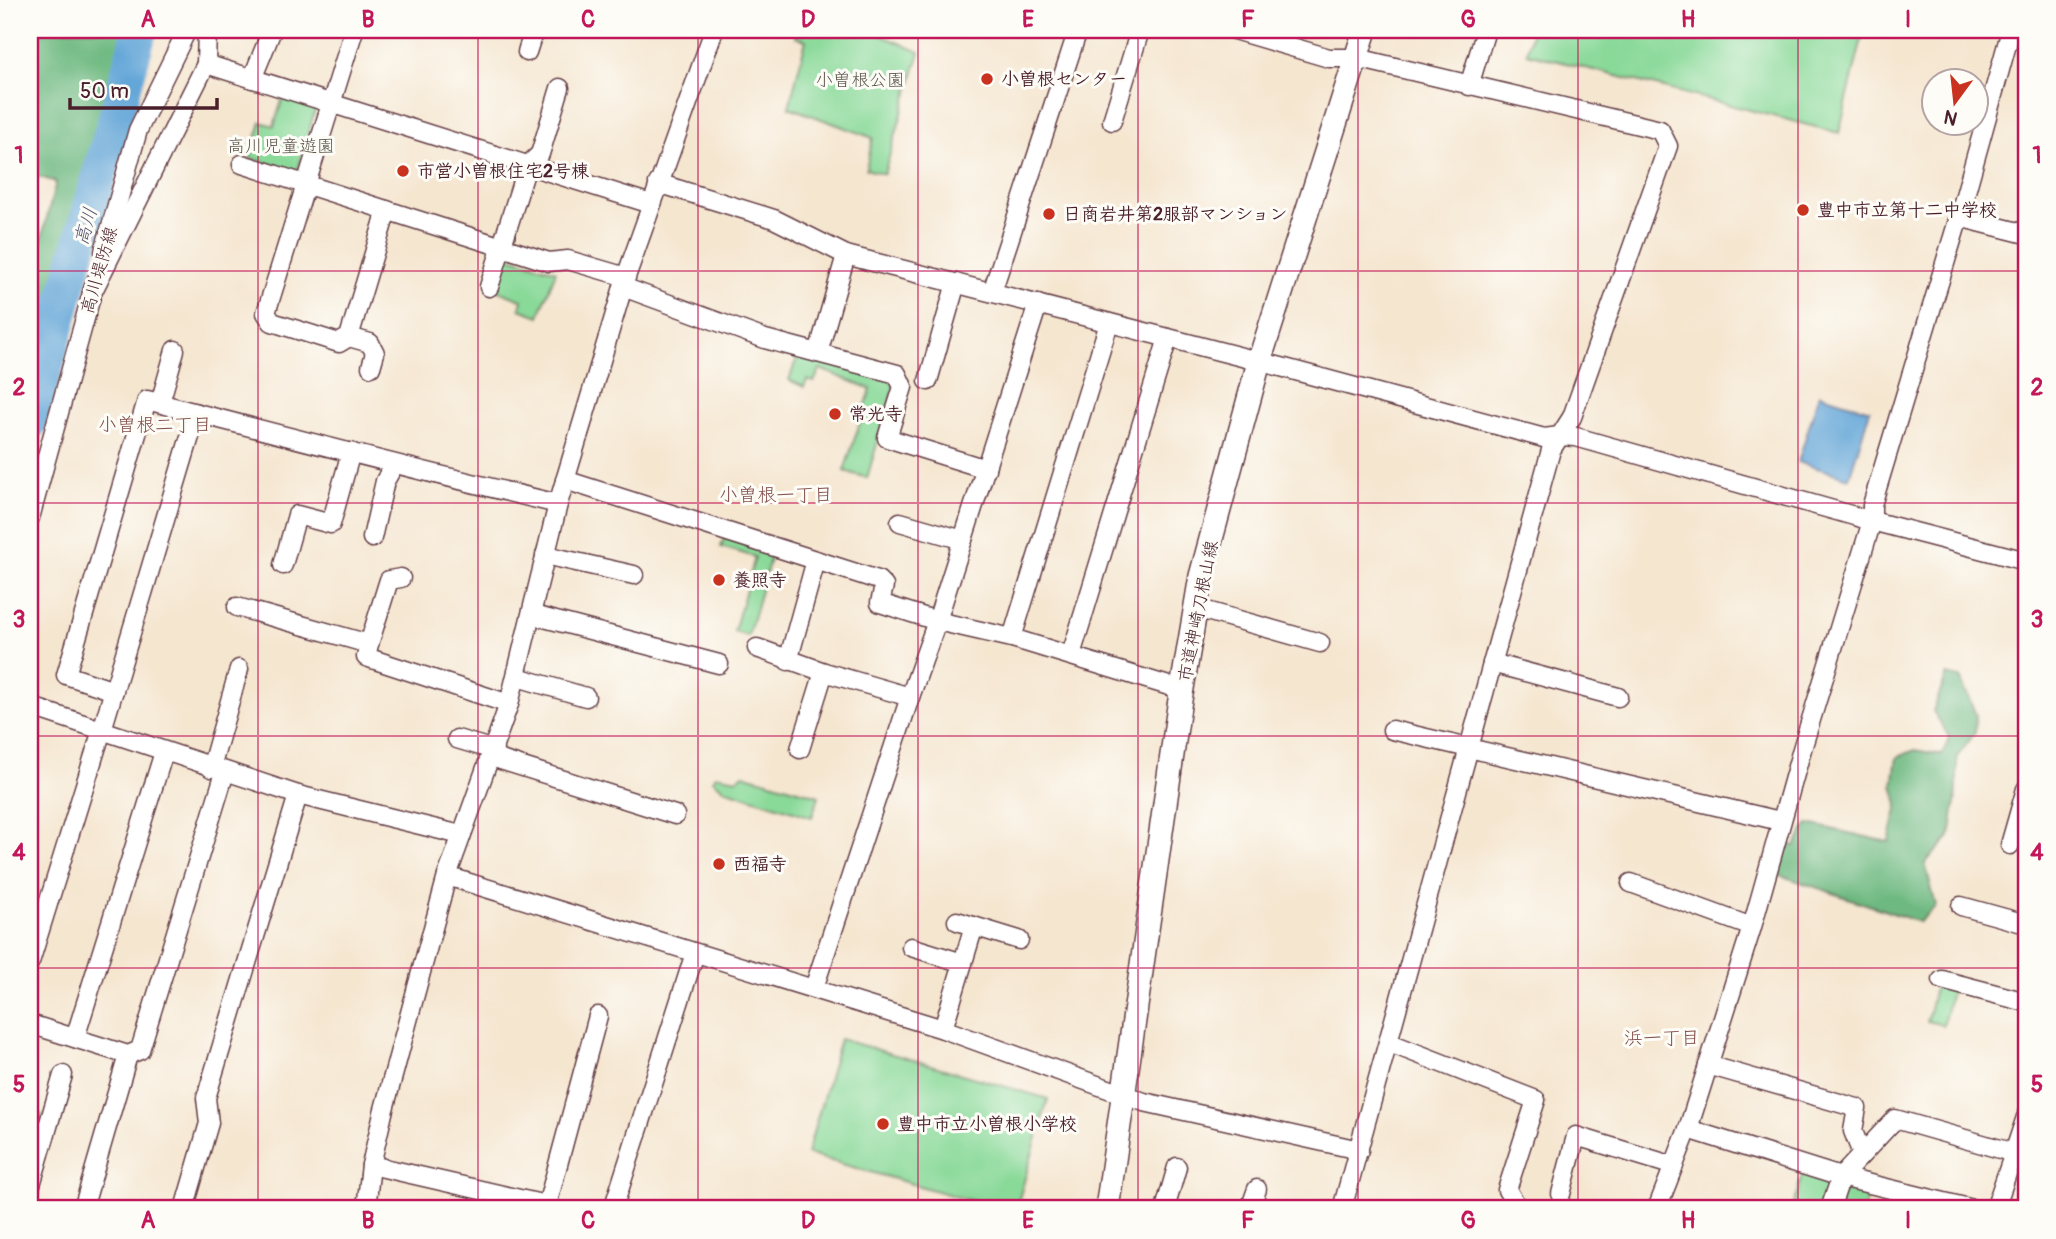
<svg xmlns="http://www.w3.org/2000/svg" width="2056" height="1239" font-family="Pangolin,'Klee One',sans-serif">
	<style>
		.green { fill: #89d999; stroke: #6a7c62; stroke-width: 2 }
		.forest { fill: #6eb981; stroke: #5c6c56; stroke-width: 2 }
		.water { fill: #64a6d8; stroke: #576282; stroke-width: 2 }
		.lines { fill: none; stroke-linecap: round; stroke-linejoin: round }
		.river { stroke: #64a6d8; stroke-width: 35 }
		.minor-casing { stroke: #643d44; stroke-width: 21 }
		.tertiary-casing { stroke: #643d44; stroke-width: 26 }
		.minor { stroke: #fff; stroke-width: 18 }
		.tertiary { stroke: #fff; stroke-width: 23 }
		.grid { fill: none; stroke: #c2185b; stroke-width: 2; stroke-opacity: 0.55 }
		.poi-dot { fill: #c8321e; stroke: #fdfcf7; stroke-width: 2.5 }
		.labels { text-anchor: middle; stroke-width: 6; stroke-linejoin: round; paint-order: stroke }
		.poi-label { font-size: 18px; font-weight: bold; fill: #4a1f2b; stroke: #fdfcf7; text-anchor: start }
		.park-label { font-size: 18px; fill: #5d574c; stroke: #fdfcf7 }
		.street-label { font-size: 18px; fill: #4a1f2b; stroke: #fdfcf7 }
		.water-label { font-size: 19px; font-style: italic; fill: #545570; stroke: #fdfcf7 }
		.neighbourhood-label { font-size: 19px; fill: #824f4c; stroke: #fdfcf7 }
		.neatline { fill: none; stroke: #c2185b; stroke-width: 2.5 }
		.grid-label { font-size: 23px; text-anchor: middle; font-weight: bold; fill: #c2185b }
	</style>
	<rect width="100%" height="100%" fill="#fdfcf7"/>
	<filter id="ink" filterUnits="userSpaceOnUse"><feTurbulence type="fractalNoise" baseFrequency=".0143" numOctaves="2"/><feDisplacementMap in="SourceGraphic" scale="14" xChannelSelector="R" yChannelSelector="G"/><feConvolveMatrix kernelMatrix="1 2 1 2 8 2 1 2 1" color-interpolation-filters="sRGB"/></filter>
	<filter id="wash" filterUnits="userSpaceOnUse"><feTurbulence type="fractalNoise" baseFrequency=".00686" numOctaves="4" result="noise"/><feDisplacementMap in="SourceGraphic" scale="28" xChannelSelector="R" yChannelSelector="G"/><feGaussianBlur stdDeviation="1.57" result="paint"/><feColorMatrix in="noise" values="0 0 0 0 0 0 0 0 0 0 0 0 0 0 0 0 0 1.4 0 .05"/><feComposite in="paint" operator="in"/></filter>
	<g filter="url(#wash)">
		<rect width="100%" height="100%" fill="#f5e6d0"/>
		<!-- green -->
		<g class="green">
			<polygon points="797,30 876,30 876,33 920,52 884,174 866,169 873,138 789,107 806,40 795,37"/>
			<polygon points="1532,30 1864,30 1839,133 1527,53"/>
			<polygon points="283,97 316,107 297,172 250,158 261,122 274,126"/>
			<polygon points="510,257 556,271 539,316 520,309 522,300 495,290 504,261"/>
			<polygon points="799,353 890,377 894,386 867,478 844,471 871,389 820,369 814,382 807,380 804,387 789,380"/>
			<polygon points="724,538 772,552 748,636 734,632 755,557 721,547"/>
			<polygon points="743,774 819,796 812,817 724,789 713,780 715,775 738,779"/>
			<polygon points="1936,983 1952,987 1943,1025 1927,1021"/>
			<polygon points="840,1039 1048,1099 1016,1209 1000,1209 807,1154"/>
			<polygon points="30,1111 43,1115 30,1162"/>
			<polygon points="1803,1172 1822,1178 1830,1187 1821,1209 1792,1209"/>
			<polygon points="1847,1185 1871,1191 1864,1209 1836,1209"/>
		</g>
		<!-- forest -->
		<g class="forest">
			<polygon points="36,30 129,30 113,73 47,318 30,332 30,278 32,276 56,182 30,174 30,85 35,81"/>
			<polygon points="1947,675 1960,678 1976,715 1975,733 1957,757 1957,790 1950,837 1925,863 1936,906 1919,922 1774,873 1781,842 1795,846 1808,824 1889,842 1898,805 1893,785 1897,757 1915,750 1943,755 1949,737 1933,711"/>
		</g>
		<!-- water -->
		<polygon class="water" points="1819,394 1870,410 1849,478 1798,462"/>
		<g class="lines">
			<!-- river -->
			<polyline class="river" points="30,423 140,30"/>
		</g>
	</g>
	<g filter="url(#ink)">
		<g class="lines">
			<defs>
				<g id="minor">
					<polyline points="354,30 266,313 272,322 339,343 349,337 387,210"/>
					<path d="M1234 30 1329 58H1357L1660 130 1668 146 1572 417 1551 450C1481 703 1412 956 1342 1209"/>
					<polyline points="527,52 534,30"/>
					<polyline points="206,64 207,30"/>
					<polyline points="252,79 272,30"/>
					<polyline points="1469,86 1486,30"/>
					<polyline points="1112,121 1140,30"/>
					<polyline points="242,164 549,262 568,260 626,277"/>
					<polyline points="658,183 774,219 846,255 1281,367 1544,438 1560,436 1576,437 1872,521 2026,561"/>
					<polyline points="1959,217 2026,234"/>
					<polyline points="104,251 138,130 187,30"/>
					<polyline points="489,287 527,166 540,154 560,88"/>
					<polyline points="623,287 765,339 897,374 903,387 887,438 986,469"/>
					<polyline points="992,292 1078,30"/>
					<polyline points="92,293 206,64 651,204"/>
					<polyline points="349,337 370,343 375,353 371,367"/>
					<polyline points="818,353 846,255"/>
					<polyline points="928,381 956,283"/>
					<polyline points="160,403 175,350"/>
					<polyline points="565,480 878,580 884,586 880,603 937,621 1012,638 1182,690"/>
					<polyline points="30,518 95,282"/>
					<polyline points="900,522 963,540"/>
					<polyline points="372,538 385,481 394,465"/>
					<polyline points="545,555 634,575"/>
					<polyline points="283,565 297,515 331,524 351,452"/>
					<polyline points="237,607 369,644 366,657 509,704"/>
					<polyline points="1196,608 1320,643"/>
					<polyline points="533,615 719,664"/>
					<polyline points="1012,638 1109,323"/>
					<polyline points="369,644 389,580 401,578"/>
					<polyline points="757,648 824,672"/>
					<polyline points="1071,655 1168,338"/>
					<polyline points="788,661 816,560"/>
					<polyline points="1492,663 1618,697"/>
					<polyline points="517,677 586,697"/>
					<path d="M114 691 66 675 147 400C284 436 421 471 558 504"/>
					<polyline points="32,707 298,795 461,835"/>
					<polyline points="1392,730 1780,821"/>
					<polyline points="457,739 494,750"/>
					<polyline points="800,749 824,672 910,697"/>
					<polyline points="491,757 675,815"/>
					<polyline points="211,768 239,669"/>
					<polyline points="2010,845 2026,789"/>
					<polyline points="447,876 943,1029 1144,1102 1359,1150"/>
					<polyline points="1631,883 1752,927"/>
					<polyline points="1961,906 2026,924"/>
					<polyline points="957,921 1019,940"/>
					<polyline points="911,947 963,963"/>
					<polyline points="30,962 102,730 197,413"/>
					<polyline points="1942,980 2026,1002"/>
					<polyline points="814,988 910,697 937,621 1038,304"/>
					<polyline points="30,1024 128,1055 140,1050 225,772"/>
					<polyline points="943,1029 974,926"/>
					<polyline points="75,1038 164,752"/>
					<polyline points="1390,1043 1536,1100 1507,1190 1519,1209"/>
					<polyline points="1708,1065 1857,1108 1853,1131 1862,1154"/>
					<polyline points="1688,1129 1841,1177 1973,1209"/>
					<polyline points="371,1165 546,1205"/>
					<polyline points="30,1188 63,1075"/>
					<polyline points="1561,1194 1576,1136 1674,1166"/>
					<polyline points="83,1209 128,1055"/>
					<polyline points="184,1209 209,1123 206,1098 298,795"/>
					<polyline points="363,1209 367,1200 371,1165 383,1113 447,876 509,704 558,504 626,277 714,30"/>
					<polyline points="546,1209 598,1016"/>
					<polyline points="613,1209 695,953"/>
					<polyline points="1165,1209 1177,1167"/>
					<polyline points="1250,1209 1257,1189"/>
					<polyline points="1657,1209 1688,1129 1752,927 1802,749 1872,521 1872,505 1959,217 2011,30"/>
					<polyline points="1830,1209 1841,1177 1895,1119 2014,1153"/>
					<polyline points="1995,1209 2026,1117"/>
				</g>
				<polyline id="tertiary" points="1107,1209 1179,706 1201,576 1259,362 1365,30"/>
			</defs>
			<!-- minor casing -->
			<use href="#minor" class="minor-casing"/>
			<!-- tertiary casing -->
			<use href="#tertiary" class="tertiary-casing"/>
			<!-- minor -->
			<use href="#minor" class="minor"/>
			<!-- tertiary -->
			<use href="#tertiary" class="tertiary"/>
		</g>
	</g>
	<!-- grid -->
	<path class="grid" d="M258 30V1209M478 30V1209M698 30V1209M918 30V1209M1138 30V1209M1358 30V1209M1578 30V1209M1798 30V1209M30 271H2026M30 503H2026M30 736H2026M30 968H2026"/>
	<!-- markers -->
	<g class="poi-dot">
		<circle cx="987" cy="79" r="7"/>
		<circle cx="403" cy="171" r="7"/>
		<circle cx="1803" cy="210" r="7"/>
		<circle cx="1049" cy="214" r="7"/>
		<circle cx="835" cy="414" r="7"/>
		<circle cx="719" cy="580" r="7"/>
		<circle cx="719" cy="864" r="7"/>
		<circle cx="883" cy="1124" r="7"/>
	</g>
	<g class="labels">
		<!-- poi labels -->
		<g class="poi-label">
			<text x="1001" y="85">小曽根センター</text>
			<text x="417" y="177">市営小曽根住宅2号棟</text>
			<text x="1817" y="216">豊中市立第十二中学校</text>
			<text x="1063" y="220">日商岩井第2服部マンション</text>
			<text x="849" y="420">常光寺</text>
			<text x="733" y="586">養照寺</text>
			<text x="733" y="870">西福寺</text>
			<text x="897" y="1130">豊中市立小曽根小学校</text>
		</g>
		<!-- park labels -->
		<g class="park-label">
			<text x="860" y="86">小曽根公園</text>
			<text x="281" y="152">高川児童遊園</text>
		</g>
		<!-- street labels -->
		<g class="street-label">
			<text transform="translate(99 270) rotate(-74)" y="6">高川堤防線</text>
			<text transform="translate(1198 611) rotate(-79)" y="6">市道神崎刀根山線</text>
		</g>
		<!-- water labels -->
		<g class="water-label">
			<text transform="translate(85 226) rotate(-74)" y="7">高川</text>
		</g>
		<!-- neighbourhood labels -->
		<g class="neighbourhood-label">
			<text x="155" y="431">小曽根二丁目</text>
			<text x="776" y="501">小曽根一丁目</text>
			<text x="1662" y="1044">浜一丁目</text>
		</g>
	</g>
	<!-- margin -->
	<rect width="2056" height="1239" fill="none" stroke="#fdfcf7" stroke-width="77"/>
	<!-- north arrow -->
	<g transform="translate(1955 102) rotate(195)"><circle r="33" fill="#fdfcf7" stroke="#b5a4a5" stroke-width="2"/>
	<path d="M0-5L12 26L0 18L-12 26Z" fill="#c8321e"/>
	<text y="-10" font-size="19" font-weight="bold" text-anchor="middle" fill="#4a1f2b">N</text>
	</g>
	<!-- scale -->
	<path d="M70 98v10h147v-10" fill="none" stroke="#4a1f2b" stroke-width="3.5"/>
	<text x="80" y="98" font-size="21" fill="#4a1f2b" stroke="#fdfcf7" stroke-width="5" paint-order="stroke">50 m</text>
	<rect x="38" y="38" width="1980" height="1162" class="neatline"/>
	<g class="grid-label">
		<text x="148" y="27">A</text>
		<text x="368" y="27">B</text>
		<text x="588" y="27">C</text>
		<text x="808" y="27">D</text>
		<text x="1028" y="27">E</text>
		<text x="1248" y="27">F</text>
		<text x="1468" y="27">G</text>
		<text x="1688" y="27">H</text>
		<text x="1908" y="27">I</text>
		<text x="19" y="163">1</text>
		<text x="2037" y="163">1</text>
		<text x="19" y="395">2</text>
		<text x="2037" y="395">2</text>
		<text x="19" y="627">3</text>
		<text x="2037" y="627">3</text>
		<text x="19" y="860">4</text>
		<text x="2037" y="860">4</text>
		<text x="19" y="1092">5</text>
		<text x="2037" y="1092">5</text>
		<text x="148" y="1228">A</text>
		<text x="368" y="1228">B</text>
		<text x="588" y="1228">C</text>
		<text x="808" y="1228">D</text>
		<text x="1028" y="1228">E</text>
		<text x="1248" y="1228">F</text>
		<text x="1468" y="1228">G</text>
		<text x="1688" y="1228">H</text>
		<text x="1908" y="1228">I</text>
	</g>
</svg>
